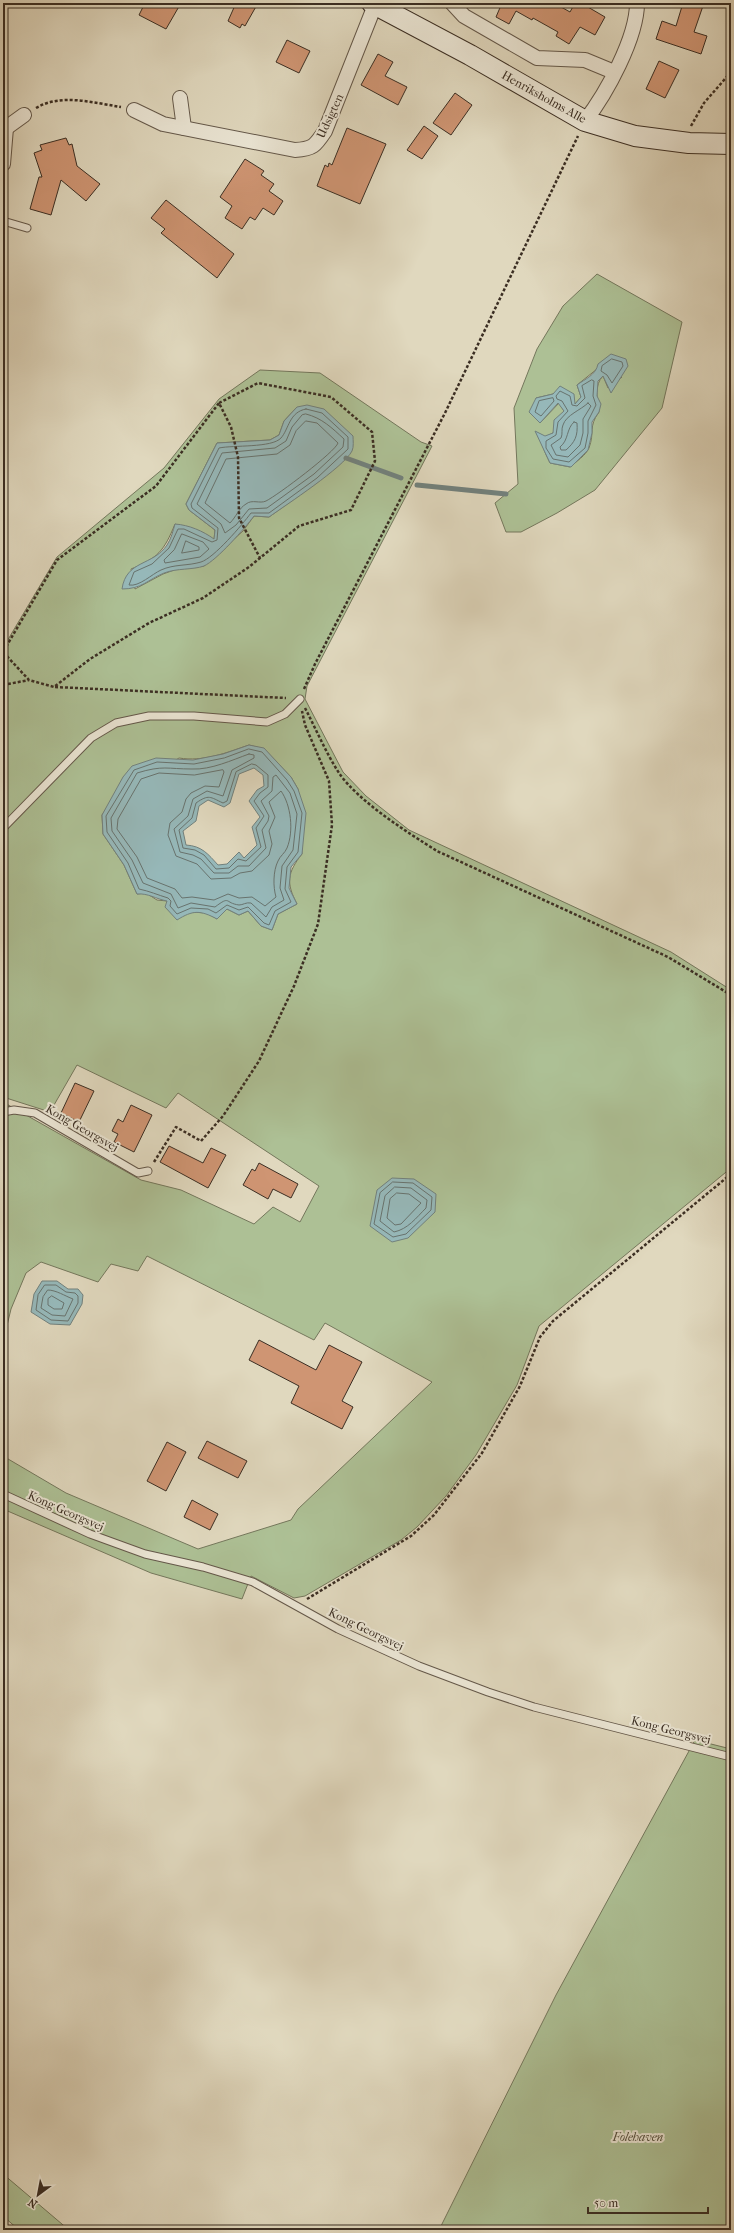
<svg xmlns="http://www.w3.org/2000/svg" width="734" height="2233" font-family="'IM FELL French Canon',serif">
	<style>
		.green { fill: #adc095; stroke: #74775c; fill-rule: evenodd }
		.water { fill: #96b8b9; stroke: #72817d; fill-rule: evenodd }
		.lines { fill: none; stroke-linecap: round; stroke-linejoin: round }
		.shore { stroke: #68736e; stroke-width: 1 }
		.stream { stroke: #72817d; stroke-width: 5 }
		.building { fill: #cf9573; stroke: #3b2e23 }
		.lane-casing { stroke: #64584a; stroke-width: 9 }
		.street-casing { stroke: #64584a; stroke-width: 16 }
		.secondary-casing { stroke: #3b2e23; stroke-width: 22 }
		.path { stroke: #3b2e23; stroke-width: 2.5; stroke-dasharray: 3 2; stroke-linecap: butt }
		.lane { stroke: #ebe6d5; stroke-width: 7 }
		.street { stroke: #ebe6d5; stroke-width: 14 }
		.secondary { stroke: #ebe6d5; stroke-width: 20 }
		.labels { text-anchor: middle; stroke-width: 4; stroke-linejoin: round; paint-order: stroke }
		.street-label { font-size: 12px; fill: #3b2e23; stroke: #ebe6d5 }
		.park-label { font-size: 12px; font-style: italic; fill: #524b3a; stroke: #ebe6d5 }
	</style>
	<rect width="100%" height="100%" fill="#e0d8be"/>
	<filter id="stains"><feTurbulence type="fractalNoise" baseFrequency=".005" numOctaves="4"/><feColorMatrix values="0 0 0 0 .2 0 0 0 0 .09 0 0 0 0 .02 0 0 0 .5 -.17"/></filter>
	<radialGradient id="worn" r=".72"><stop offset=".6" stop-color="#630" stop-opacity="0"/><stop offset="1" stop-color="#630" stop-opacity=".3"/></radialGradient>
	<!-- green -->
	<g class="green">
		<path d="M597 274 682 322 662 408 595 490 557 513 521 532H506L495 503 518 484 514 408 537 349 563 306ZM597 369 622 377 608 388 603 376C594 385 597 399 599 412 588 427 595 432 589 448 586 455 576 462 570 467L550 463C544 452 542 442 536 432L545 437 553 433 564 411 559 403 540 423 536 398 553 394 575 404 581 397 577 385Z"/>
		<path d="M260 370 320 373 421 442 432 446 307 686 305 699 343 772 366 796 409 830 671 952 731 990V1168L539 1326 517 1385 476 1455 446 1496 417 1527 401 1540 305 1596 294 1598 251 1576 242 1599 151 1573 3 1509V1456L66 1493 198 1549 291 1520 298 1509 432 1382 325 1323 314 1340 147 1256 138 1271 111 1264 98 1282 41 1262 26 1273 11 1309 3 1342V1102L141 1180 181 1190 254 1224 273 1207 300 1222 319 1186 178 1093 166 1108 77 1065 50 1112 3 1097V648L57 557 164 468 219 399ZM297 407 346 458 319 481 269 517 254 516 243 531 204 566 177 569 163 574 135 589 131 569C158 558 164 551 175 524L214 540 215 530 189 510 186 504 217 443 270 440 279 435 284 421ZM249 745 264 749 291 777 298 789 302 854C287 873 286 883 297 904L278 914 272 930 261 926 248 911 239 915 227 909 217 919 207 913 191 912 167 901 157 900 146 893 137 894 124 865 103 834 102 815 113 799 179 758C203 762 226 753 249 745Z"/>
		<polygon points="695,1740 731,1749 731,2230 439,2230 556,1995"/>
		<polygon points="3,2174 69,2230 19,2230 3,2216"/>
	</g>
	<!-- water -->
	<g class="water">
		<path d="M611 354 626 359 628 366 611 393 603 376 598 381 597 396 601 404 599 412 592 422V433L588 450 571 467 550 463 535 431 545 436 553 433 554 420 564 411 558 403 540 423 529 412 536 398 553 394 560 386 574 394 575 404 581 397 577 385C585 379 596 375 598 364Z"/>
		<path d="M307 405 324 409 353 436C353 440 354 447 352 451 344 467 286 505 269 517L254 516C245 528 217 560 204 566 193 570 177 568 164 573 147 580 142 589 122 589 126 560 153 566 167 545 171 539 173 531 175 524 189 525 203 531 214 539L215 530 189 510 186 504 217 443 270 440 279 435 284 421 297 407Z"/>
		<path d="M249 745 264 748 291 777 298 789 306 813 302 854 291 867 289 888 297 904 278 914 272 930 261 926 248 911 239 915 227 909 217 919C200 910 193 910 177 920L165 907 167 901C156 899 148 893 137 894L124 865 103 834 102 815 123 777 132 766 156 758 193 760 223 754ZM254 768 263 775 264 786 257 790 249 801 260 817 252 827 257 845 244 858 239 852 227 864 218 865C208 854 202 846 186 845L183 831 196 821 199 806 208 800 224 807 230 803 239 774Z"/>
		<polygon points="392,1178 414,1179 436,1194 435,1212 408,1238 392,1242 370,1226 377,1190"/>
		<polygon points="42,1281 57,1281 68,1289 78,1289 83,1295 82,1304 70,1325 50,1324 31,1312 34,1294"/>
	</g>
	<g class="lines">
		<!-- shore -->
		<g class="shore">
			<polygon points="612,359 622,362 623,366 612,383 607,375 601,371 602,366"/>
			<polygon points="592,380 594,381 593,396 596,405 588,421 588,433 585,448 569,462 553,459 546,448 546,441 556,435 558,422 568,411 562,401 557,399 556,396 560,391 570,396 572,405 577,406 585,398 582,386"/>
			<polygon points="553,398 554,401 541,416 535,412 539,401"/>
			<path d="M588 403 591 406 583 419V433L580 445 568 457 556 455 551 445 561 438C563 434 561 429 563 425 566 415 581 410 588 403Z"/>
			<path d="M306 409 322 413 348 437V449L317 478 269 513H251C242 525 214 558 201 562 188 566 174 564 161 570 152 574 139 587 129 585L134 572 152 564 169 548 178 529H184L212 542 217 540 218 528 192 508 191 504 219 448C233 445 272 448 281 438 289 429 289 412 306 409Z"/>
			<path d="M306 414C322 418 332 428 344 439L343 447 314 474 267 508 249 509 236 525 225 533 221 524 197 504 222 453 275 448 286 441 292 427 302 415Z"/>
			<path d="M306 421 317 423 338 443C335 452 278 495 266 501 260 504 252 499 246 504 239 508 236 517 230 523L205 503 226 459 277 454 290 445 296 431Z"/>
			<path d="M574 422 577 423C578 436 575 442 566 450H561L560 447C569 440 566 429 574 422Z"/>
			<polygon points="182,534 203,542 209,549 200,557 165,563 164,560 174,550"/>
			<polygon points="186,541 199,547 199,550 182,553"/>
			<path d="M249 749 262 752 287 780 294 791 302 813 298 852 287 867 285 889 291 902 275 911 269 925 264 923 248 907 239 910 227 905 216 913 208 909 191 908 177 914 170 906 171 901 168 898C158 895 149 891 139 889L128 863 107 832 106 816 134 770 157 762 194 764 224 758Z"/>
			<path d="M249 754 254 755V758L232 770 223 796 207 791 193 799 188 816 174 829 180 852 193 855 201 859 214 873H229L238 866H249L266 848 262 830 268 821 269 816 261 801 272 791 273 777 276 775 290 793 297 814 293 850 282 866 280 888 284 900 272 907 266 917 251 903C246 902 243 905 239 905 224 903 231 895 215 907L191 903 178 908 171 894 143 883 132 860 112 831 111 818 137 773C163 765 167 769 192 769 211 770 232 760 249 754Z"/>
			<path d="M252 764 256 765 268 775V787L260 793 254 801 264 816 256 828 261 847 246 861 238 859 229 868 216 869 204 855 195 850 183 848 179 830 192 818 196 803C209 794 210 797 223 803L227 801 236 772Z"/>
			<path d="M223 770 224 772 219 787 205 786 191 793 186 799 182 812 170 823 168 835 176 856 197 864 211 879 231 878 240 873 252 871 269 855 272 844 269 831 275 817 269 802 281 791C291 805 294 831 287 848 285 853 280 856 278 861 273 871 273 887 276 897L265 906 252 897 239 898 228 894 214 900 192 897 182 898 175 889 147 878 137 857 117 829 118 819 141 779 159 773 194 775Z"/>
			<polygon points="393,1182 413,1183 432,1197 431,1210 406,1234 393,1237 374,1224 380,1193"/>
			<path d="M395 1187 411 1188 427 1200 426 1208C416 1218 408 1229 394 1232L380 1221 385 1196Z"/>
			<polygon points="397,1193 409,1194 421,1203 401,1224 395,1225 387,1218 390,1199"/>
			<polygon points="45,1285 56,1285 66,1292 75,1293 78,1296 78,1303 68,1321 51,1320 36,1310 38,1295"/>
			<path d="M48 1290C56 1290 65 1296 73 1299L65 1316 52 1315 41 1308 43 1297Z"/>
			<polygon points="52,1296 64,1303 62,1309 54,1309 48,1305 48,1299"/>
		</g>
		<!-- stream -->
		<g class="stream">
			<polyline points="346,458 401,478"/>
			<polyline points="417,485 506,494"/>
		</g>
	</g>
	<!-- building -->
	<g class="building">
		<polygon points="145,3 181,3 166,29 139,15"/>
		<polygon points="236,3 258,3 245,26 242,24 240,28 228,21"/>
		<polygon points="502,3 554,3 570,12 575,3 581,3 605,17 595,35 580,27 569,44 556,36 558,32 533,18 532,20 516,11 509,24 496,17"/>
		<polygon points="683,3 704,3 694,32 707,36 701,54 656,39 662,21 676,26"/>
		<polygon points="287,40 310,51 299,73 276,62"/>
		<polygon points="378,54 393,62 385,76 407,87 398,105 361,85"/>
		<polygon points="659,61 679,70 665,98 646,89"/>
		<polygon points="455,93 472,105 451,135 433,123"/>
		<polygon points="424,126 438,136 422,159 407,150"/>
		<polygon points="347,128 386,144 360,204 317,186 325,165 328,167 329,163 332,165"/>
		<polygon points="66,138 69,145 72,144 77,166 100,184 86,201 61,180 51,215 30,209 39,177 42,177 34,153 42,150 40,145"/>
		<polygon points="245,159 264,171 261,175 274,184 269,191 283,201 274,215 263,208 255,220 250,217 242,229 225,218 232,206 220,197"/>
		<polygon points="166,200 234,254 217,278 161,233 165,229 151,218"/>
		<polygon points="75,1083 94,1091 79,1122 61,1113"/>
		<polygon points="131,1105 152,1115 134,1152 114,1142 118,1134 112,1131 118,1119 123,1122"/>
		<polygon points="169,1146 203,1163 211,1148 226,1155 208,1188 160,1162"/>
		<polygon points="259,1163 298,1184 291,1198 273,1189 268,1199 243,1185 252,1169 255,1171"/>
		<polygon points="259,1340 316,1370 329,1345 362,1362 342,1401 353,1407 342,1429 291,1403 299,1386 249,1360"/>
		<polygon points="207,1441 247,1461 238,1478 198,1458"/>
		<polygon points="167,1442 186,1452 166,1491 147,1481"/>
		<polygon points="192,1500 218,1514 210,1530 184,1517"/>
	</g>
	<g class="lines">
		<defs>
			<g id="lane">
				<polyline points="3,221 27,228"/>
				<polyline points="3,828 91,738 116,723 149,716 194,716 267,722 285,714 300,699"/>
				<polyline points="3,1112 14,1110 35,1113 138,1173 148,1171"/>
				<polyline points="3,1494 90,1534 145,1554 203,1567 253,1582 338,1629 419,1666 488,1692 534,1707 731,1757"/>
			</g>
			<g id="street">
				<polyline points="452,3 464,16 537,58 585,60 614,72"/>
				<polyline points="180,98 184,128"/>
				<path d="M134 110 163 124 295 150C313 149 315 146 325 131L375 5"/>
				<path d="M585 121C606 94 637 38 637 3"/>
				<polyline points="3,124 6,128 3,164"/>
				<polyline points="6,128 24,115"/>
			</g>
			<polyline id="secondary" points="372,3 470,55 585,121 635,136 689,143 731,144"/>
		</defs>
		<!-- lane casing -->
		<use href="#lane" class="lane-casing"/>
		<!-- street casing -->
		<use href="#street" class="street-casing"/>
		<!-- secondary casing -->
		<use href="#secondary" class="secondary-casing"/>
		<!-- path -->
		<g class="path">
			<path d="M36 108C61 93 94 103 121 107"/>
			<polyline points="691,126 704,103 731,72"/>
			<polyline points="219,403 258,383 331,397 372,432 375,461 351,510 299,526 249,567 203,598 149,623 90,659 54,687 29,680 3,652 57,560 156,486 219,403 231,427 238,457 239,518 260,558"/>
			<polyline points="3,685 29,680"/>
			<polyline points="55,687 286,698"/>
			<polyline points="304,689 315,664 445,413 578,136"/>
			<path d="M305 708C316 729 326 753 339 773 359 802 407 832 437 851L668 957 731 995"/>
			<polyline points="154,1162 176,1127 201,1141 223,1116 259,1061 294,986 318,924 332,825 329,781 305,725 302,711"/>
			<polyline points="307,1599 411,1536 434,1515 482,1453 520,1386 540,1337 553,1321 731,1174"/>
		</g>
		<!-- lane -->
		<use href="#lane" class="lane"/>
		<!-- street -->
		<use href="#street" class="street"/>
		<!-- secondary -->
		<use href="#secondary" class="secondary"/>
	</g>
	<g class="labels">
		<!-- street labels -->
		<g class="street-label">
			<text transform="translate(544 97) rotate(29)" y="4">Henriksholms Alle</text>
			<text transform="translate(330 116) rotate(-65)" y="4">Udsigten</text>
			<text transform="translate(82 1128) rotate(30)" y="4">Kong Georgsvej</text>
			<text transform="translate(66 1511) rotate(24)" y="4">Kong Georgsvej</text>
			<text transform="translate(366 1629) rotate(26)" y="4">Kong Georgsvej</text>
			<text transform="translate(671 1730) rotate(14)" y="4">Kong Georgsvej</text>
		</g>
		<!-- park labels -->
		<g class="park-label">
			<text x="638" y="2141">Folehaven</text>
		</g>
	</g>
	<!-- margin -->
	<rect width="734" height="2233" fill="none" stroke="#e0d8be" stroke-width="16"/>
	<rect x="4" y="4" width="726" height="2225" fill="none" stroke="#3b2e23" stroke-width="2"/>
	<rect x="8" y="8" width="718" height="2217" fill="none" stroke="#3b2e23"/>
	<!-- north arrow -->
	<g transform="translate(38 2195) rotate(212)" stroke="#ebe6d5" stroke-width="3" paint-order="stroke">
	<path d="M0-3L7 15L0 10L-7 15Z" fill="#3b2e23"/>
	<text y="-6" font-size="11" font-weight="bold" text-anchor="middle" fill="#3b2e23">N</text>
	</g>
	<!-- scale -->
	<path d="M588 2207v6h120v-6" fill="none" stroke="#3b2e23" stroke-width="2"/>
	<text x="594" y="2207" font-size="12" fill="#3b2e23" stroke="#ebe6d5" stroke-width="3" paint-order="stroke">50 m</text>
	<rect width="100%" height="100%" filter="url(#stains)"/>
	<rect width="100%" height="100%" fill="url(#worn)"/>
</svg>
